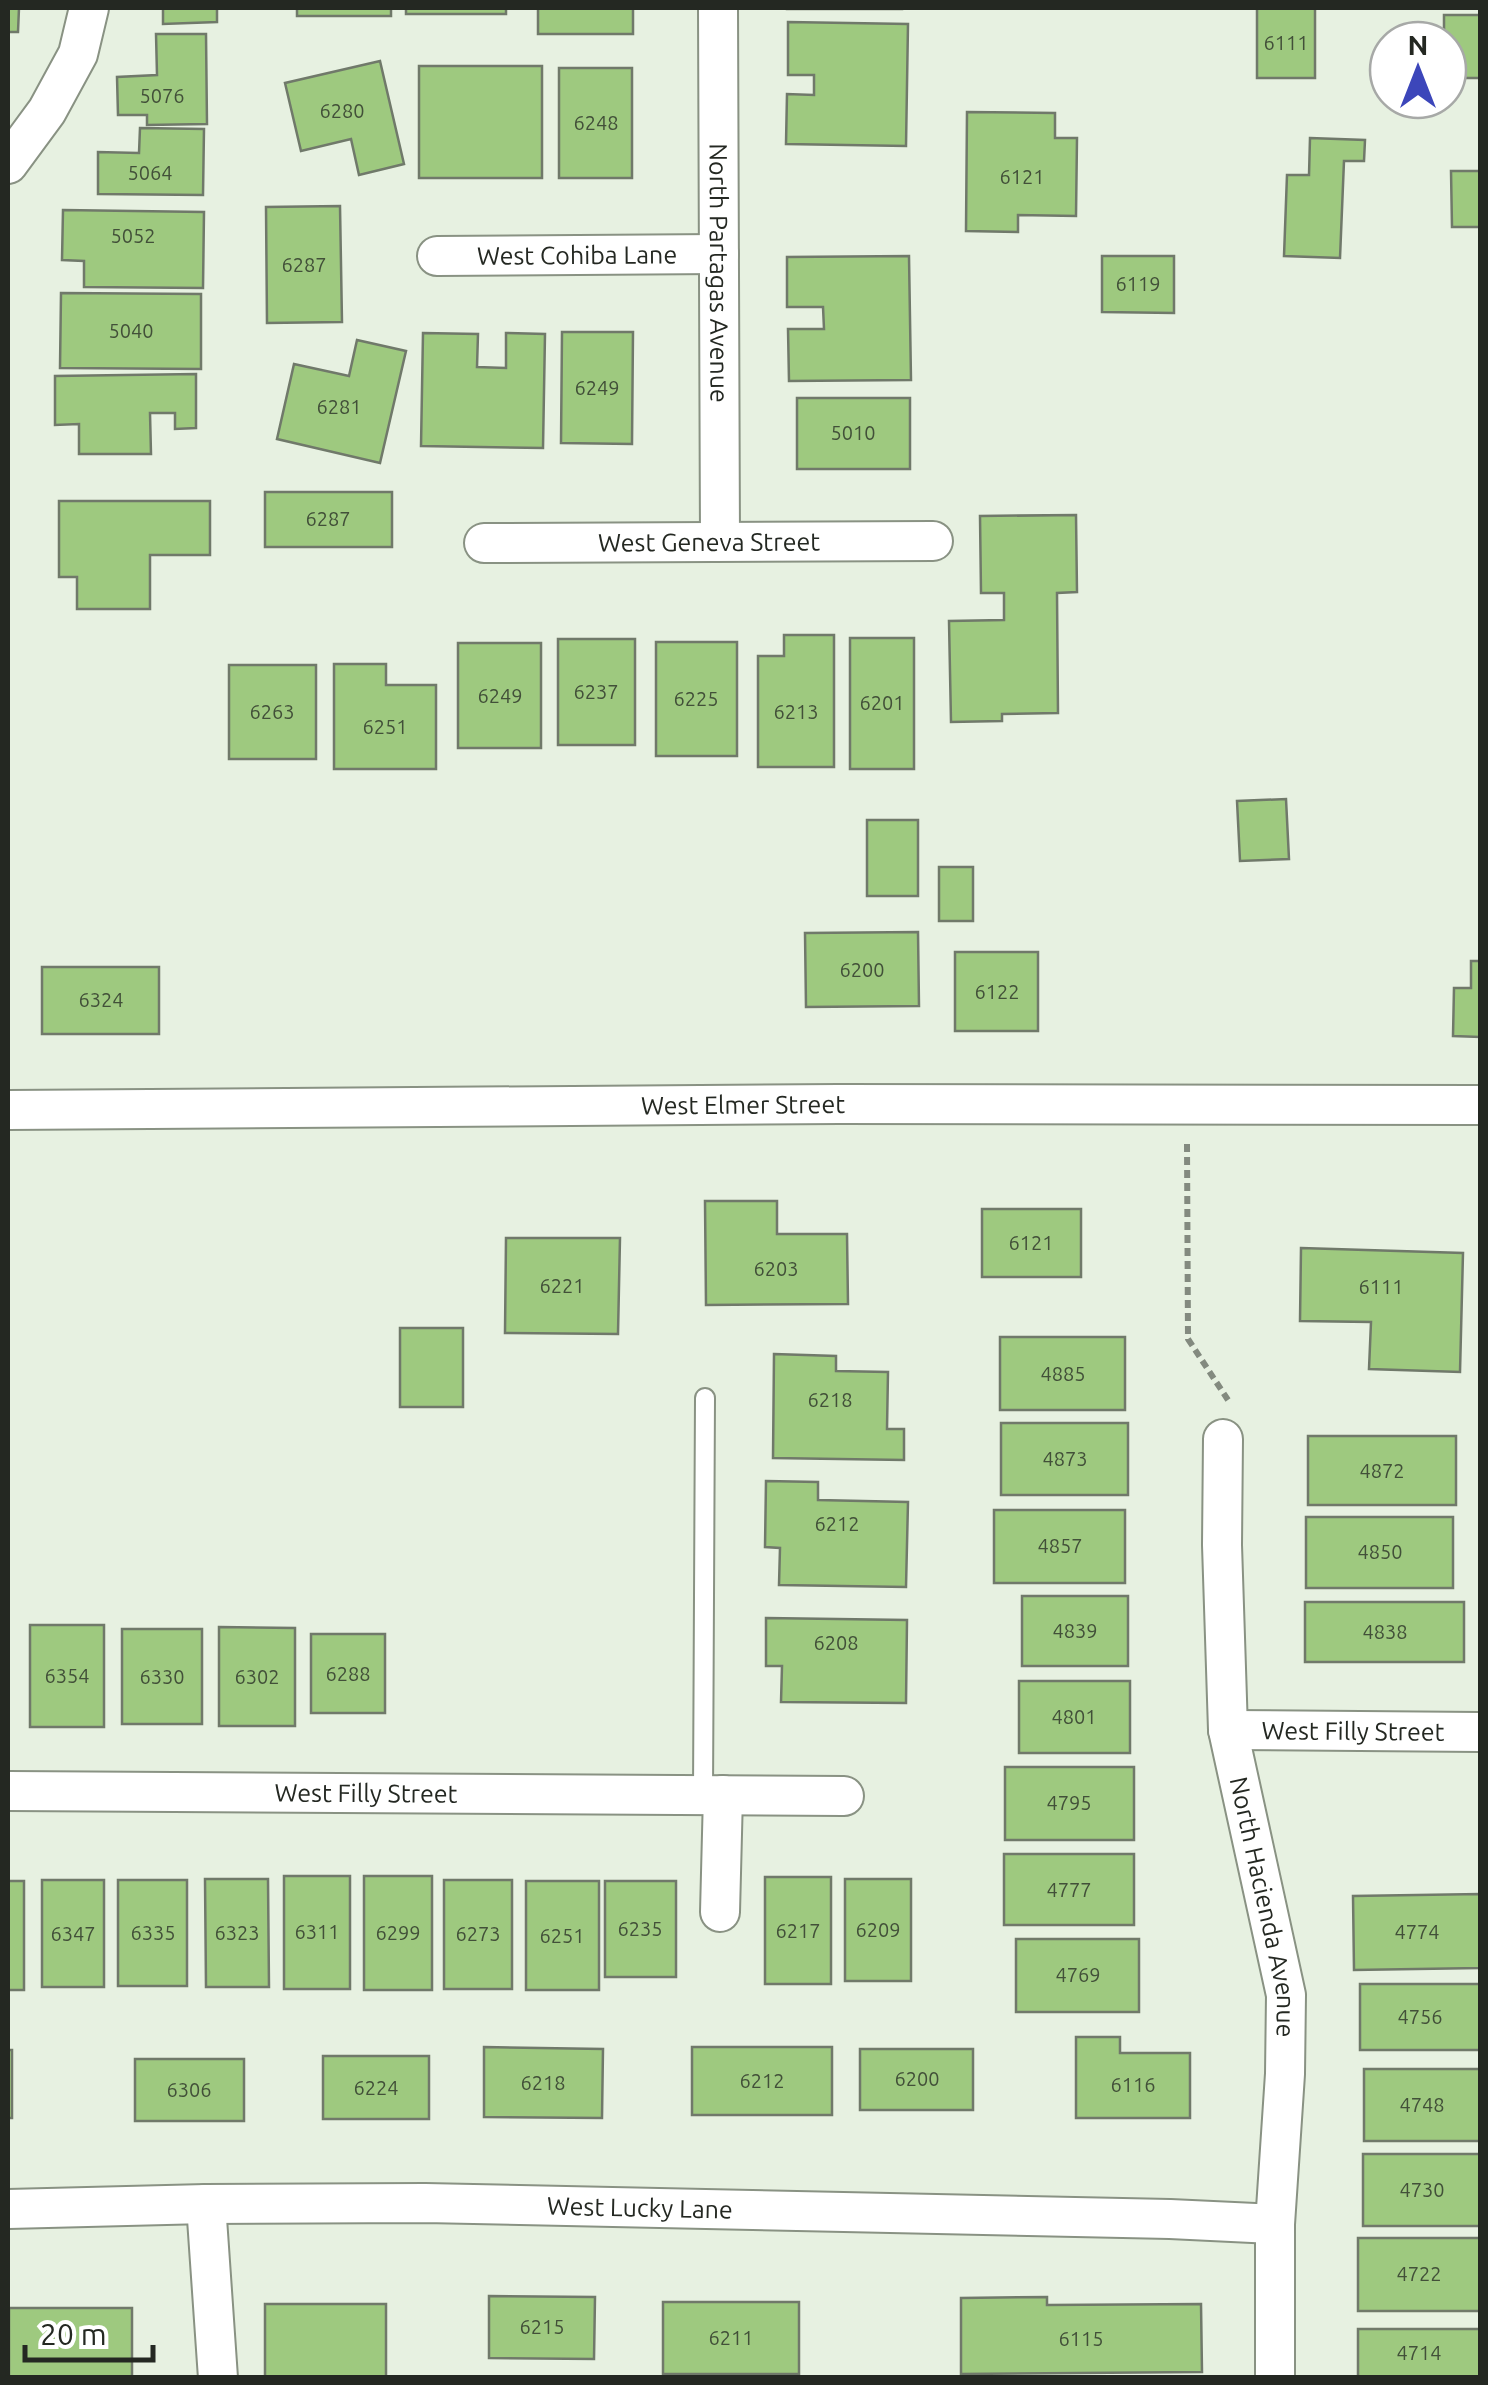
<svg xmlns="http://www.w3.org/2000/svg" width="1488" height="2385" font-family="Ubuntu,sans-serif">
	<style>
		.building { fill: #9ec97f; stroke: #70796a; stroke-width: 2.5 }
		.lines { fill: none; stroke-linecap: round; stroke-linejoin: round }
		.lane-casing { stroke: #899283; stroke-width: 22 }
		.street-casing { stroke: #899283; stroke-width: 42 }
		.path { stroke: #838a7f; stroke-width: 6; stroke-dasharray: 8 5; stroke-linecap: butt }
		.lane { stroke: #fff; stroke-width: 18 }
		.street { stroke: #fff; stroke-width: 38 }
		.labels { text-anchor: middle; stroke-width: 8; stroke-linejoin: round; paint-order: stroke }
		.number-label { font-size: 20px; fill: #425039 }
		.street-label { font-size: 25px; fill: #242822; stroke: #fff }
	</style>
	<rect width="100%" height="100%" fill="#e7f1e1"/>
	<!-- building -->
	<g class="building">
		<polygon points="8,8 19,8 18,32 8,32"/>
		<polygon points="163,8 217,8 217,22 163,24"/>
		<rect x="297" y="8" width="94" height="8"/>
		<rect x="406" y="8" width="100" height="6"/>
		<rect x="538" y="8" width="95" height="26"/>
		<rect x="787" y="8" width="115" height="1"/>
		<rect x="1257" y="8" width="58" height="70"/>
		<polygon points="1444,15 1480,15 1480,78 1448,78 1448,40 1444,40"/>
		<polygon points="788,22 908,24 906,146 786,144 787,94 814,95 814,75 788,75"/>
		<polygon points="156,34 206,34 207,124 147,125 147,115 118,115 117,77 157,75"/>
		<polygon points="380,61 404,164 359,175 351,139 301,151 285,83"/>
		<rect x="419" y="66" width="123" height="112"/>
		<rect x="559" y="68" width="73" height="110"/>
		<polygon points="967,112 1055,113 1055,138 1077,138 1076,216 1018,215 1018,232 966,231"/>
		<polygon points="140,128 204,129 203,195 98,194 98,152 139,153"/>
		<polygon points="1310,138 1365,140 1364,161 1344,161 1340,258 1284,256 1287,175 1309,175"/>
		<polygon points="1451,171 1480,171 1480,227 1452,227"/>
		<polygon points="340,206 342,322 267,323 266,207"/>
		<polygon points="63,210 204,212 203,288 84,287 84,261 62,260"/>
		<polygon points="909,256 911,380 789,381 788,329 824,329 823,307 787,307 787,257"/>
		<polygon points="1102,256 1174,256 1174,313 1102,312"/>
		<polygon points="61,293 201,294 201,369 60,368"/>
		<polygon points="562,332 633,332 632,444 561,443"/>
		<polygon points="423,333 478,334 477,367 506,368 506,333 545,334 543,448 421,446"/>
		<polygon points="357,340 406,351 380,463 277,439 294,364 349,376"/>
		<polygon points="196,374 196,428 175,429 175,413 150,413 151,454 79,454 79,424 55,425 55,376"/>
		<rect x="797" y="398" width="113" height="71"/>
		<rect x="265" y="492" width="127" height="55"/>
		<polygon points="59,501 210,501 210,555 150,555 150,609 77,609 77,577 59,577"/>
		<polygon points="1076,515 1077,592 1057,593 1058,713 1002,714 1002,721 951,722 949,621 1004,620 1004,593 981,593 980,516"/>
		<polygon points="784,635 834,635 834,767 758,767 758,656 784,656"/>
		<rect x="850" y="638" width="64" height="131"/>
		<rect x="558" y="639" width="77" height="106"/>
		<rect x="656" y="642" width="81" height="114"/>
		<rect x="458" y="643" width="83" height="105"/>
		<polygon points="334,664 386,664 386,685 436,685 436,769 334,769"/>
		<rect x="229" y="665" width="87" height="94"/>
		<polygon points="1286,799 1289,859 1240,861 1237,801"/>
		<rect x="867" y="820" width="51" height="76"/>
		<rect x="939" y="867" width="34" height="54"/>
		<polygon points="918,932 919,1006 806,1007 805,933"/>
		<rect x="955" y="952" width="83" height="79"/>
		<polygon points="1471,961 1480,961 1480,1037 1453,1036 1454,988 1471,988"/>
		<rect x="42" y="967" width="117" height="67"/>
		<polygon points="705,1201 777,1201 777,1234 847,1234 848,1304 706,1305"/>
		<rect x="982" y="1209" width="99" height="68"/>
		<polygon points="506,1238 620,1238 618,1334 505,1333"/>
		<polygon points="1301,1248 1463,1253 1460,1372 1369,1369 1371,1322 1300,1321"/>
		<rect x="400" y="1328" width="63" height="79"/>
		<rect x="1000" y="1337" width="125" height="73"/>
		<polygon points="774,1354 836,1356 836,1371 888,1372 887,1429 904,1429 904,1460 773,1458"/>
		<rect x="1001" y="1423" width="127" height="72"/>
		<rect x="1308" y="1436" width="148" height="69"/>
		<polygon points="766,1481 818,1482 818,1500 908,1502 906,1587 779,1585 780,1548 765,1547"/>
		<rect x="994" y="1510" width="131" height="73"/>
		<rect x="1306" y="1517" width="147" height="71"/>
		<rect x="1022" y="1596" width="106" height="70"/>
		<rect x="1305" y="1602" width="159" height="60"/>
		<polygon points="766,1618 907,1620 906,1703 781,1702 782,1666 766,1666"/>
		<rect x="30" y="1625" width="74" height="102"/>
		<polygon points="219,1627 295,1628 295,1726 219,1726"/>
		<rect x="122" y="1629" width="80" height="95"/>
		<rect x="311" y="1634" width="74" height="79"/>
		<rect x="1019" y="1681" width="111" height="72"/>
		<rect x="1005" y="1767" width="129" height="73"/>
		<rect x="1004" y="1854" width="130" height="71"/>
		<rect x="284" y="1876" width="66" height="113"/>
		<rect x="364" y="1876" width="68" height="114"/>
		<rect x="765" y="1877" width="66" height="107"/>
		<polygon points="205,1879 268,1879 269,1987 206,1987"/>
		<rect x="845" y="1879" width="66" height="102"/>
		<rect x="42" y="1880" width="62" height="107"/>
		<rect x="118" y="1880" width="69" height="106"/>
		<rect x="444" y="1880" width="68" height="109"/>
		<rect x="8" y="1881" width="16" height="109"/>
		<rect x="526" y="1881" width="73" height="109"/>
		<rect x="605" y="1881" width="71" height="96"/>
		<polygon points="1480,1894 1480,1968 1354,1970 1353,1896"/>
		<rect x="1016" y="1939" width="123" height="73"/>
		<rect x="1360" y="1984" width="120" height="66"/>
		<polygon points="1076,2037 1120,2037 1120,2053 1190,2053 1190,2118 1076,2118"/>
		<polygon points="484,2047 603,2049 602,2118 484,2117"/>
		<rect x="692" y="2047" width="140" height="68"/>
		<rect x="860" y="2049" width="113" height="61"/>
		<rect x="8" y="2050" width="4" height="68"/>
		<rect x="323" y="2056" width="106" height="63"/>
		<rect x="135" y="2059" width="109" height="62"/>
		<rect x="1364" y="2069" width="116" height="72"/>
		<rect x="1363" y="2154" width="117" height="72"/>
		<rect x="1358" y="2238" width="122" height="73"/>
		<polygon points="489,2296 595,2297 594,2359 489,2358"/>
		<polygon points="1047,2297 1047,2305 1201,2304 1202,2372 961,2374 961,2298"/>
		<rect x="663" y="2302" width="136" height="72"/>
		<rect x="265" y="2304" width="121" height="73"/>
		<rect x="9" y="2308" width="123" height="70"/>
		<rect x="1358" y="2329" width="122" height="49"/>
	</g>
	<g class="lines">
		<defs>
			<polyline id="lane" points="703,1795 705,1398"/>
			<g id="street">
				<path id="s1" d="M718 8 720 541"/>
				<polyline points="8,164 47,111 78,54 89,8"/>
				<path id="s2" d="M437 256 719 254"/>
				<path id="s3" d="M484 543 933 541"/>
				<path id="s4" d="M8 1110 839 1104 1480 1105"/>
				<path id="s5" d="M1223 1439 1222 1545 1228 1730 1286 1995 1285 2074 1275 2224V2378"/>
				<path id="s6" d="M1228 1730 1480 1732"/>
				<path id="s7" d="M8 1791 844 1796"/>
				<polyline points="720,1912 723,1795"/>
				<polyline points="206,2204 218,2378"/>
				<path id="s8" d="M8 2209 206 2204 425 2203 1170 2219 1275 2224"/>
			</g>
		</defs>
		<!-- lane casing -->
		<use href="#lane" class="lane-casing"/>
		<!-- street casing -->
		<use href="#street" class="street-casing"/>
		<!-- path -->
		<polyline class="path" points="1187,1144 1188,1339 1228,1400"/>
		<!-- lane -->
		<use href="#lane" class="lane"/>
		<!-- street -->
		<use href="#street" class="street"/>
	</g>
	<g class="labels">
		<!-- number labels -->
		<g class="number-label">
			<text x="1286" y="50">6111</text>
			<text x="162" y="103">5076</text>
			<text x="342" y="118">6280</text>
			<text x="596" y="130">6248</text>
			<text x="150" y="180">5064</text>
			<text x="1022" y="184">6121</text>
			<text x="133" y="243">5052</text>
			<text x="304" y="272">6287</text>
			<text x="1138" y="291">6119</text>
			<text x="131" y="338">5040</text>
			<text x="597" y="395">6249</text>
			<text x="339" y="414">6281</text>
			<text x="853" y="440">5010</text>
			<text x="328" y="526">6287</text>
			<text x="596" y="699">6237</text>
			<text x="500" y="703">6249</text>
			<text x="696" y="706">6225</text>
			<text x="882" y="710">6201</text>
			<text x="272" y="719">6263</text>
			<text x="796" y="719">6213</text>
			<text x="385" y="734">6251</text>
			<text x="862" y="977">6200</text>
			<text x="997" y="999">6122</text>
			<text x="101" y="1007">6324</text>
			<text x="1031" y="1250">6121</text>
			<text x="776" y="1276">6203</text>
			<text x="562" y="1293">6221</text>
			<text x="1381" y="1294">6111</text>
			<text x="1063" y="1381">4885</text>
			<text x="830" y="1407">6218</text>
			<text x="1065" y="1466">4873</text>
			<text x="1382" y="1478">4872</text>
			<text x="837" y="1531">6212</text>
			<text x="1060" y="1553">4857</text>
			<text x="1380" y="1559">4850</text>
			<text x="1075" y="1638">4839</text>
			<text x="1385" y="1639">4838</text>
			<text x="836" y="1650">6208</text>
			<text x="348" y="1681">6288</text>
			<text x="67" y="1683">6354</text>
			<text x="162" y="1684">6330</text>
			<text x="257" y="1684">6302</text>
			<text x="1074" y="1724">4801</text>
			<text x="1069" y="1810">4795</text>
			<text x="1069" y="1897">4777</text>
			<text x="640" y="1936">6235</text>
			<text x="878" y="1937">6209</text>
			<text x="798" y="1938">6217</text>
			<text x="317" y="1939">6311</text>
			<text x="1417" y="1939">4774</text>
			<text x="153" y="1940">6335</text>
			<text x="237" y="1940">6323</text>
			<text x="398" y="1940">6299</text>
			<text x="73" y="1941">6347</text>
			<text x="478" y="1941">6273</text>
			<text x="562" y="1943">6251</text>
			<text x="1078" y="1982">4769</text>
			<text x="1420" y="2024">4756</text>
			<text x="917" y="2086">6200</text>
			<text x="762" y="2088">6212</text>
			<text x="543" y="2090">6218</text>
			<text x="1133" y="2092">6116</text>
			<text x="376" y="2095">6224</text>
			<text x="189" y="2097">6306</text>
			<text x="1422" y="2112">4748</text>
			<text x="1422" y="2197">4730</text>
			<text x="1419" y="2281">4722</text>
			<text x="542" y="2334">6215</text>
			<text x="731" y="2345">6211</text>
			<text x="1081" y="2346">6115</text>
			<text x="1419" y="2360">4714</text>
		</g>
		<!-- street labels -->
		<g class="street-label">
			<text dy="9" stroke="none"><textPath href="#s2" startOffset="140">West Cohiba Lane</textPath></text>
			<text dy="9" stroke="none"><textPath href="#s1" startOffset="265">North Partagas Avenue</textPath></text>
			<text dy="9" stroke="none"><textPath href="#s3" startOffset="225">West Geneva Street</textPath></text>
			<text dy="9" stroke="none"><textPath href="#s4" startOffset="735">West Elmer Street</textPath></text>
			<text dy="9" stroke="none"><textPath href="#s6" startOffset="125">West Filly Street</textPath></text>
			<text dy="9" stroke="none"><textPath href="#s7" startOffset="358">West Filly Street</textPath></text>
			<text dy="9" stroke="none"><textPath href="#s5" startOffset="472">North Hacienda Avenue</textPath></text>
			<text dy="9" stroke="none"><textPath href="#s8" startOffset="632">West Lucky Lane</textPath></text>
		</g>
	</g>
	<!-- border -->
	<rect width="1488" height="2385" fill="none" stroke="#242822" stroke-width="20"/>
	<!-- north arrow -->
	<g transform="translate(1418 70)"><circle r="48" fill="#ffffff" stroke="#a7a9a7" stroke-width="2.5"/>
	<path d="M0-8L18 38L0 25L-18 38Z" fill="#3c46ba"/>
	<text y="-15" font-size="28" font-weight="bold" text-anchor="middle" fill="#242822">N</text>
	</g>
	<!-- scale -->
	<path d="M25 2345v15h128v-15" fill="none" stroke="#242822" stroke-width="5"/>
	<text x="40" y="2345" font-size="30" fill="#242822" stroke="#ffffff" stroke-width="8" paint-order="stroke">20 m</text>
</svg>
